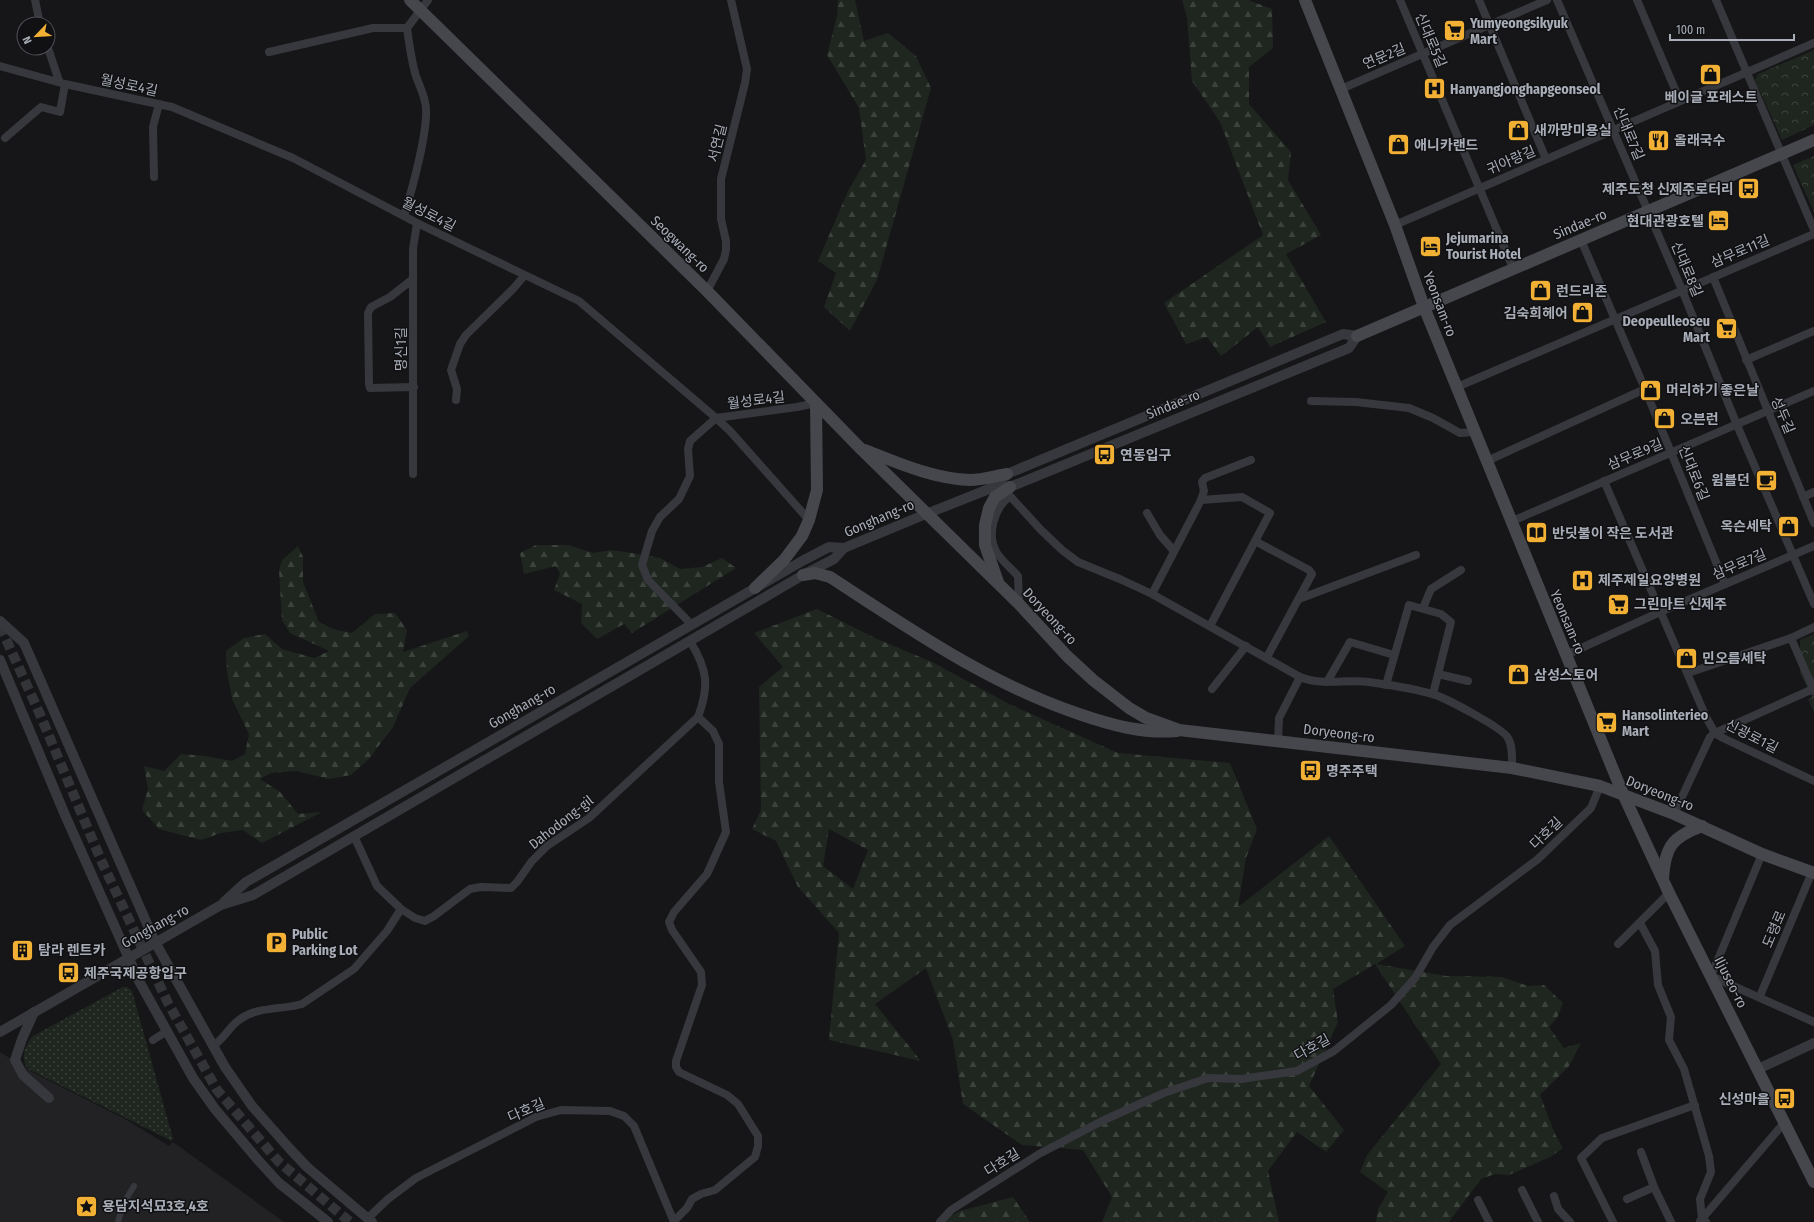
<svg xmlns="http://www.w3.org/2000/svg" width="1814" height="1222" font-family="'Fira Sans Condensed','Noto Sans KR',sans-serif">
	<style>
		.built { fill: #222225 }
		.grass { fill: url(#grass-dots) }
		.forest { fill: url(#forest-firs); fill-rule: evenodd }
		.park { fill: url(#park-crowns) }
		.lines { fill: none; stroke-linecap: round; stroke-linejoin: round }
		.tertiary-tunnel { stroke: #333438; stroke-width: 10; stroke-dasharray: 10 5; stroke-linecap: butt }
		.pedestrian { stroke: #37383d; stroke-width: 6 }
		.minor { stroke: #37383d; stroke-width: 8 }
		.tertiary { stroke: #37383d; stroke-width: 10 }
		.secondary { stroke: #45474d; stroke-width: 12 }
		.labels { text-anchor: middle; stroke-width: 3; stroke-linejoin: round; paint-order: stroke }
		.poi-label { font-size: 14px; font-weight: bold; fill: #a8adb8; stroke: #111113; text-anchor: start }
		.street-label { font-size: 14px; fill: #a8adb8; stroke: #111113 }
	</style>
	<defs>
		<pattern id="grass-dots" width="8" height="8" patternUnits="userSpaceOnUse"><rect width="8" height="8" fill="#1e261f"/><path d="M2 2h.1M6 6h.1" fill="none" stroke="#3c433d" stroke-width="1.8" stroke-linecap="round"/></pattern>
		<pattern id="forest-firs" width="22" height="20" patternUnits="userSpaceOnUse"><rect width="22" height="20" fill="#1e261f"/><path d="M5 1l3.5 6h-7zM16 11l3.5 6h-7z" fill="#3c433d"/></pattern>
		<pattern id="park-crowns" width="20" height="18" patternUnits="userSpaceOnUse"><rect width="20" height="18" fill="#1e261f"/><path d="M2 6a3 3 0 1 1 6 0M12 15a3 3 0 1 1 6 0" fill="none" stroke="#3c433d"/></pattern>
	</defs>
	<rect width="100%" height="100%" fill="#161618"/>
	<!-- built -->
	<polygon class="built" points="0,1052 32,1072 125,1119 169,1146 173,1142 284,1222 0,1222"/>
	<!-- grass -->
	<path class="grass" d="M123 987H127L132 991 173 1139 172 1141 28 1069C20 1060 25 1044 33 1036Z"/>
	<!-- forest -->
	<g class="forest">
		<polygon points="838,0 855,0 864,41 888,33 916,56 931,88 877,280 850,331 824,307 836,273 818,261 848,191 866,160 859,108 827,55 837,16"/>
		<polygon points="1182,0 1248,0 1272,9 1273,48 1249,67 1249,104 1291,152 1288,180 1321,235 1286,254 1326,322 1270,347 1258,327 1221,356 1207,337 1186,344 1164,303 1263,235 1220,122 1192,81 1187,18"/>
		<polygon points="536,545 568,545 593,553 611,550 632,553 660,558 680,569 702,567 722,558 736,568 632,633 624,624 597,639 581,623 582,604 554,590 560,574 556,566 524,574 520,553"/>
		<polygon points="298,546 303,557 303,582 319,622 333,629 352,633 375,614 395,613 407,630 403,652 467,631 469,636 410,688 393,727 368,760 351,775 329,779 297,771 271,773 260,779 280,792 298,814 322,812 262,843 243,830 221,833 201,840 159,829 142,810 148,789 144,766 164,771 181,754 206,756 232,761 245,754 249,734 232,699 227,671 226,651 244,638 265,634 282,649 314,658 329,651 290,633 282,620 279,570 282,560"/>
		<path d="M817 609 875 638 932 662 1009 704 1118 753 1230 763 1257 829 1246 858 1238 907 1329 836 1405 946 1376 964 1446 976 1502 977 1528 986 1544 985 1563 1003 1557 1018 1549 1027 1564 1048 1581 1043 1569 1066 1540 1095 1555 1134 1563 1148 1550 1157 1509 1175 1495 1174 1481 1179 1449 1222H1376L1378 1209 1388 1192 1360 1172 1367 1155 1441 1064 1375 964 1333 989 1338 1022 1309 1086 1344 1130 1326 1152 1297 1132 1268 1171 1279 1222H1102L1112 1197 1083 1150 1022 1145 963 1104 953 1040 926 968 875 1004 921 1061 829 1040 839 933 798 887 776 841 752 829 761 810 759 687 783 667 754 633ZM829 829 868 850 853 889 823 866Z"/>
		<polygon points="1013,1197 1030,1222 938,1222 960,1211"/>
	</g>
	<!-- park -->
	<g class="park">
		<polygon points="1814,50 1814,125 1782,140 1755,80 1758,74"/>
		<polygon points="1814,156 1814,212 1793,165"/>
		<polygon points="1814,634 1814,712 1808,699 1812,697 1800,673 1800,640"/>
	</g>
	<g class="lines">
		<!-- tertiary-tunnel -->
		<polyline class="tertiary-tunnel" points="0,626 39,712 101,860 168,1003 217,1090 279,1162 350,1222"/>
		<!-- pedestrian -->
		<polyline class="pedestrian" points="118,1222 123,1204 134,1186"/>
		<!-- minor -->
		<g class="minor">
			<polyline points="35,0 40,24"/>
			<polyline points="1400,0 1513,268"/>
			<polyline points="1479,0 1546,159"/>
			<polyline points="1557,0 1682,290 1737,425 1814,604"/>
			<polyline points="1637,0 1680,101"/>
			<polyline points="1716,0 1814,230"/>
			<polyline points="48,48 59,81"/>
			<polyline points="269,52 373,28 407,28 428,0"/>
			<polyline points="0,66 65,84 172,107 293,158 417,223 579,301 716,418 797,407 816,403"/>
			<polyline points="1341,89 1547,0"/>
			<polyline points="5,138 41,107 60,112 65,84"/>
			<polyline points="154,177 153,127 159,104"/>
			<path d="M404 216C411 193 431 123 425 102 423 92 418 83 415 73 411 58 409 43 407 28"/>
			<polyline points="1395,225 1814,43"/>
			<polyline points="1581,240 1645,389 1725,584"/>
			<polyline points="1713,277 1814,523"/>
			<polyline points="413,279 390,297 371,307 368,313 369,384 370,388 414,387"/>
			<polyline points="707,291 724,259 726,250 726,241 721,219 721,179 745,83 747,69 731,0"/>
			<polyline points="1746,360 1814,331"/>
			<polyline points="1457,387 1814,234"/>
			<polyline points="456,400 457,389 451,370 460,344 466,335 513,289 524,276"/>
			<polyline points="1311,401 1356,402 1409,408 1433,418 1460,433 1475,432"/>
			<polyline points="1487,461 1645,389"/>
			<polyline points="413,474 413,249 417,223"/>
			<polyline points="1604,481 1706,717 1715,733 1723,738 1814,781"/>
			<polyline points="1803,497 1814,492"/>
			<polyline points="1201,500 1242,497 1270,513 1210,626"/>
			<polyline points="1147,513 1160,535 1174,551"/>
			<polyline points="1510,522 1814,391"/>
			<polyline points="1255,541 1309,570 1312,574 1267,657"/>
			<polyline points="1152,594 1201,500 1204,491 1202,482 1205,478 1251,460"/>
			<polyline points="1299,599 1416,555"/>
			<path d="M1019 604 1018 576C1012 569 1002 561 997 553 986 535 994 508 1010 496L1041 530 1062 550 1078 562 1122 580 1152 594 1300 677C1322 686 1346 679 1369 682 1389 685 1412 688 1432 694 1444 697 1503 728 1508 738 1513 747 1512 759 1512 768"/>
			<polyline points="1423,608 1431,589 1461,570"/>
			<polyline points="692,625 648,580 642,565 652,531 660,517 679,499 690,476 688,449 690,441 716,418 730,431 809,520"/>
			<polyline points="1791,638 1814,691"/>
			<polyline points="1566,655 1660,612 1814,546"/>
			<polyline points="1688,673 1791,638 1814,627"/>
			<polyline points="1438,674 1468,681"/>
			<polyline points="1327,682 1350,642 1394,655"/>
			<polyline points="1386,685 1409,605 1441,614 1451,622 1433,694"/>
			<polyline points="1212,689 1246,646"/>
			<polyline points="1278,742 1279,718 1300,677"/>
			<polyline points="1674,814 1710,737 1715,733 1813,689"/>
			<polyline points="354,836 377,886 401,909"/>
			<polyline points="1762,854 1711,976 1814,1022"/>
			<polyline points="1640,923 1655,951 1658,985 1671,1017 1669,1040 1684,1069 1709,1156 1711,1172 1700,1199 1702,1219 1706,1222"/>
			<polyline points="1618,944 1669,893"/>
			<polyline points="1760,996 1812,872"/>
			<polyline points="153,1040 167,1031"/>
			<path d="M213 1046C224 1039 229 1027 239 1020 257 1006 282 1010 302 1004L354 969 387 931 401 909 415 918 425 921 434 916 470 889 481 887 511 888 517 882 532 861 547 846 589 818 698 717C710 685 707 669 690 641"/>
			<polyline points="1641,1152 1654,1187 1671,1222"/>
			<polyline points="1522,1190 1538,1222"/>
			<polyline points="1554,1196 1558,1209 1570,1222"/>
			<polyline points="1627,1199 1654,1187"/>
			<polyline points="1478,1200 1489,1222"/>
			<polyline points="368,1218 388,1199 416,1178 536,1117 561,1110 610,1111 624,1116 634,1126 674,1222"/>
			<polyline points="674,1221 687,1208 692,1199 701,1194 715,1190 755,1157 758,1146 758,1136 738,1104 727,1095 679,1072 676,1067 676,1061 702,985 701,972 672,930 669,922 674,912 707,874 726,832 719,782 719,744 713,731 698,717"/>
			<polyline points="1700,1221 1784,1123"/>
			<polyline points="940,1222 951,1210 1039,1154 1104,1120 1164,1093 1208,1078 1241,1079 1297,1071 1334,1051 1391,1005 1415,978 1433,947 1450,925 1538,859 1591,808 1600,786"/>
			<polyline points="1613,1222 1581,1158 1602,1138 1695,1105"/>
		</g>
		<!-- tertiary -->
		<g class="tertiary">
			<polyline points="0,621 24,643 155,942 225,1067 252,1106 290,1149 307,1167 372,1222"/>
			<polyline points="0,660 65,815 139,981 193,1078 215,1109 258,1160 279,1183 328,1222"/>
			<polyline points="224,902 246,882 804,560 829,547 844,548"/>
			<polyline points="34,1012 22,1039 15,1060 23,1075 49,1098"/>
			<polyline points="0,1032 221,905 253,895 803,575 834,559 844,548 926,514 994,487 1010,487 1349,348 1357,336 1343,334 1007,474 994,487"/>
			<polyline points="1758,1069 1814,1043"/>
		</g>
		<!-- secondary -->
		<g class="secondary">
			<polyline points="410,0 707,291 861,449 1019,604 1067,656 1093,680 1129,708 1146,718 1179,730 1512,768 1600,786 1674,814 1762,854 1814,873"/>
			<polyline points="1305,0 1395,225 1424,307 1623,794 1669,893 1814,1182"/>
			<polyline points="1357,336 1814,140"/>
			<path d="M865 450C898 463 934 479 970 480 982 480 995 476 1007 474"/>
			<path d="M803 575 815 573 830 577C910 629 989 684 1079 714 1111 725 1143 734 1177 731"/>
			<polyline points="998,582 985,545 985,525 989,508 995,497 1010,487"/>
			<polyline points="755,588 784,560 802,536 809,520 817,490 816,403"/>
			<path d="M1663 878C1665 847 1672 837 1702 826"/>
		</g>
	</g>
	<!-- icons -->
	<defs>
		<symbol id="supermarket-square" viewBox="-11 -11 22 22"><rect x="-9" y="-9" width="18" height="18" rx="4" fill="#f2b134" stroke="#111113"/><path d="M-6-5.5h2.5l.6 2H6L4.5 2H-2.5L-4.4-4H-6ZM-1.5 3.2a1.3 1.3 0 1 0 .1 0ZM3 3.2a1.3 1.3 0 1 0 .1 0Z" fill="#111"/></symbol>
		<symbol id="shop-square" viewBox="-11 -11 22 22"><rect x="-9" y="-9" width="18" height="18" rx="4" fill="#f2b134" stroke="#111113"/><path d="M-5-2.5h2.3a2.7 3.5 0 0 1 5.4 0H5L5.5 6h-11ZM-1.5-2.5h3a1.5 2.3 0 0 0-3 0Z" fill="#111"/></symbol>
		<symbol id="hospital-square" viewBox="-11 -11 22 22"><rect x="-9" y="-9" width="18" height="18" rx="4" fill="#f2b134" stroke="#111113"/><path d="M-5-5h3v3.5h4V-5h3V5h-3V1.5h-4V5h-3Z" fill="#111"/></symbol>
		<symbol id="restaurant-square" viewBox="-11 -11 22 22"><rect x="-9" y="-9" width="18" height="18" rx="4" fill="#f2b134" stroke="#111113"/><path d="M-5-6h1v4h1v-4h1v4h1v-4h1v5L-1.5 .5V6h-2V.5L-5-1ZM5-6V6H3V1.5H1.5Q1.5-4 5-6Z" fill="#111"/></symbol>
		<symbol id="bus-square" viewBox="-11 -11 22 22"><rect x="-9" y="-9" width="18" height="18" rx="4" fill="#f2b134" stroke="#111113"/><path d="M-5-6H5V4H4V6H2V4H-2V6H-4V4H-5ZM-3.5-4V0h7V-4ZM-3.5 1.2v1.5H-2V1.2ZM2 1.2v1.5H3.5V1.2Z" fill="#111"/></symbol>
		<symbol id="hotel-square" viewBox="-11 -11 22 22"><rect x="-9" y="-9" width="18" height="18" rx="4" fill="#f2b134" stroke="#111113"/><path d="M-6-4.5h1.5V1H6V5H4.5V3h-9V5H-6ZM-4 0a1.8 1.8 0 1 1 3.6 0ZM.5 0V-2.5h3Q6-2.5 6 0Z" fill="#111"/></symbol>
		<symbol id="cafe-square" viewBox="-11 -11 22 22"><rect x="-9" y="-9" width="18" height="18" rx="4" fill="#f2b134" stroke="#111113"/><path d="M-5.5-4.5H6V0H3Q3 3.5 0 3.5H-2.5Q-5.5 3.5-5.5 0ZM3-3.2v2h1.7v-2ZM-6 4.5H4V6H-6Z" fill="#111"/></symbol>
		<symbol id="library-square" viewBox="-11 -11 22 22"><rect x="-9" y="-9" width="18" height="18" rx="4" fill="#f2b134" stroke="#111113"/><path d="M-6-4Q-3-5.5-.7-3.5V5Q-3 3-6 4ZM6-4Q3-5.5 .7-3.5V5Q3 3 6 4Z" fill="#111"/></symbol>
		<symbol id="parking-square" viewBox="-11 -11 22 22"><rect x="-9" y="-9" width="18" height="18" rx="4" fill="#f2b134" stroke="#111113"/><path d="M-3.5-5.5H1a3.5 3.5 0 0 1 0 7H-1V5.5H-3.5ZM-1-3.4V-.6H.8a1.4 1.4 0 0 0 0-2.8Z" fill="#111"/></symbol>
		<symbol id="building-square" viewBox="-11 -11 22 22"><rect x="-9" y="-9" width="18" height="18" rx="4" fill="#f2b134" stroke="#111113"/><path d="M-4-6H4V6H1V3H-1V6H-4ZM-2.5-4.3h1.7v1.8h-1.7ZM.8-4.3h1.7v1.8H.8ZM-2.5-1h1.7V.8h-1.7ZM.8-1h1.7V.8H.8Z" fill="#111"/></symbol>
		<symbol id="sight-square" viewBox="-11 -11 22 22"><rect x="-9" y="-9" width="18" height="18" rx="4" fill="#f2b134" stroke="#111113"/><path d="M0-6L1.8-2.2L6-1.7L2.9 1.2L3.7 5.4L0 3.3L-3.7 5.4L-2.9 1.2L-6-1.7L-1.8-2.2Z" fill="#111"/></symbol>
	</defs>
	<g fill-rule="evenodd">
		<use href="#supermarket-square" x="1442" y="18" width="25" height="25"/>
		<use href="#shop-square" x="1698" y="62" width="25" height="25"/>
		<use href="#hospital-square" x="1422" y="76" width="25" height="25"/>
		<use href="#shop-square" x="1506" y="118" width="25" height="25"/>
		<use href="#restaurant-square" x="1646" y="128" width="25" height="25"/>
		<use href="#shop-square" x="1386" y="132" width="25" height="25"/>
		<use href="#bus-square" x="1736" y="176" width="25" height="25"/>
		<use href="#hotel-square" x="1706" y="208" width="25" height="25"/>
		<use href="#hotel-square" x="1418" y="234" width="25" height="25"/>
		<use href="#shop-square" x="1528" y="278" width="25" height="25"/>
		<use href="#shop-square" x="1570" y="300" width="25" height="25"/>
		<use href="#supermarket-square" x="1714" y="316" width="25" height="25"/>
		<use href="#shop-square" x="1638" y="378" width="25" height="25"/>
		<use href="#shop-square" x="1652" y="406" width="25" height="25"/>
		<use href="#bus-square" x="1092" y="442" width="25" height="25"/>
		<use href="#cafe-square" x="1754" y="468" width="25" height="25"/>
		<use href="#shop-square" x="1776" y="514" width="25" height="25"/>
		<use href="#library-square" x="1524" y="520" width="25" height="25"/>
		<use href="#hospital-square" x="1570" y="568" width="25" height="25"/>
		<use href="#supermarket-square" x="1606" y="592" width="25" height="25"/>
		<use href="#shop-square" x="1674" y="646" width="25" height="25"/>
		<use href="#shop-square" x="1506" y="662" width="25" height="25"/>
		<use href="#supermarket-square" x="1594" y="710" width="25" height="25"/>
		<use href="#bus-square" x="1298" y="758" width="25" height="25"/>
		<use href="#parking-square" x="264" y="930" width="25" height="25"/>
		<use href="#building-square" x="10" y="938" width="25" height="25"/>
		<use href="#bus-square" x="56" y="960" width="25" height="25"/>
		<use href="#bus-square" x="1772" y="1086" width="25" height="25"/>
		<use href="#sight-square" x="74" y="1194" width="25" height="25"/>
	</g>
	<g class="labels">
		<!-- poi labels -->
		<g class="poi-label">
			<text x="1470" y="28">Yumyeongsikyuk<tspan x="1470" dy="16">Mart</tspan></text>
			<text x="1450" y="94">Hanyangjonghapgeonseol</text>
			<text x="1711" y="102" text-anchor="middle">베이글 포레스트</text>
			<text x="1534" y="135">새까망미용실</text>
			<text x="1674" y="145">올래국수</text>
			<text x="1414" y="150">애니카랜드</text>
			<text x="1734" y="194" text-anchor="end">제주도청 신제주로터리</text>
			<text x="1704" y="226" text-anchor="end">현대관광호텔</text>
			<text x="1446" y="243">Jejumarina<tspan x="1446" dy="16">Tourist Hotel</tspan></text>
			<text x="1556" y="296">런드리존</text>
			<text x="1568" y="318" text-anchor="end">김숙희헤어</text>
			<text x="1710" y="326" text-anchor="end">Deopeulleoseu<tspan x="1710" dy="16">Mart</tspan></text>
			<text x="1666" y="395">머리하기 좋은날</text>
			<text x="1680" y="424">오븐런</text>
			<text x="1120" y="460">연동입구</text>
			<text x="1750" y="485" text-anchor="end">윔블던</text>
			<text x="1772" y="531" text-anchor="end">옥슨세탁</text>
			<text x="1552" y="538">반딧불이 작은 도서관</text>
			<text x="1598" y="585">제주제일요양병원</text>
			<text x="1634" y="609">그린마트 신제주</text>
			<text x="1702" y="663">민오름세탁</text>
			<text x="1534" y="680">삼성스토어</text>
			<text x="1622" y="720">Hansolinterieo<tspan x="1622" dy="16">Mart</tspan></text>
			<text x="1326" y="776">명주주택</text>
			<text x="292" y="939">Public<tspan x="292" dy="16">Parking Lot</tspan></text>
			<text x="38" y="955">탐라 렌트카</text>
			<text x="84" y="978">제주국제공항입구</text>
			<text x="1770" y="1104" text-anchor="end">신성마을</text>
			<text x="102" y="1211">용담지석묘3호,4호</text>
		</g>
		<!-- street labels -->
		<g class="street-label">
			<text transform="translate(1431 40) rotate(67)" y="5">신대로5길</text>
			<text transform="translate(1384 56) rotate(-23)" y="5">연문2길</text>
			<text transform="translate(129 85) rotate(12)" y="5">월성로4길</text>
			<text transform="translate(1629 133) rotate(67)" y="5">신대로7길</text>
			<text transform="translate(717 143) rotate(-76)" y="5">서연길</text>
			<text transform="translate(1511 160) rotate(-23)" y="5">귀아랑길</text>
			<text transform="translate(429 214) rotate(27)" y="5">월성로4길</text>
			<text transform="translate(1580 224) rotate(-23)" y="5">Sindae-ro</text>
			<text transform="translate(680 244) rotate(44)" y="5">Seogwang-ro</text>
			<text transform="translate(1740 251) rotate(-23)" y="5">삼무로11길</text>
			<text transform="translate(1687 269) rotate(67)" y="5">신대로8길</text>
			<text transform="translate(1440 304) rotate(69)" y="5">Yeonsam-ro</text>
			<text transform="translate(401 349) rotate(-90)" y="5">명신1길</text>
			<text transform="translate(756 400) rotate(-7)" y="5">월성로4길</text>
			<text transform="translate(1173 404) rotate(-22)" y="5">Sindae-ro</text>
			<text transform="translate(1783 415) rotate(67)" y="5">성두길</text>
			<text transform="translate(1635 454) rotate(-23)" y="5">삼무로9길</text>
			<text transform="translate(1694 473) rotate(68)" y="5">신대로6길</text>
			<text transform="translate(879 518) rotate(-23)" y="5">Gonghang-ro</text>
			<text transform="translate(1739 564) rotate(-23)" y="5">삼무로7길</text>
			<text transform="translate(1050 616) rotate(47)" y="5">Doryeong-ro</text>
			<text transform="translate(1568 622) rotate(67)" y="5">Yeonsam-ro</text>
			<text transform="translate(522 706) rotate(-30)" y="5">Gonghang-ro</text>
			<text transform="translate(1339 733) rotate(7)" y="5">Doryeong-ro</text>
			<text transform="translate(1752 736) rotate(27)" y="5">신광로1길</text>
			<text transform="translate(1660 793) rotate(22)" y="5">Doryeong-ro</text>
			<text transform="translate(561 822) rotate(-38)" y="5">Dahodong-gil</text>
			<text transform="translate(1546 833) rotate(-44)" y="5">다호길</text>
			<text transform="translate(155 926) rotate(-29)" y="5">Gonghang-ro</text>
			<text transform="translate(1774 929) rotate(-67)" y="5">도령로</text>
			<text transform="translate(1731 982) rotate(63)" y="5">Iljuseo-ro</text>
			<text transform="translate(1312 1047) rotate(-29)" y="5">다호길</text>
			<text transform="translate(526 1110) rotate(-23)" y="5">다호길</text>
			<text transform="translate(1002 1162) rotate(-32)" y="5">다호길</text>
		</g>
	</g>
	<!-- north arrow -->
	<g transform="translate(36 36) rotate(245)"><circle r="19" fill="#111113" stroke="#4d4f55"/>
	<path d="M0-3L7 15L0 10L-7 15Z" fill="#f2b134"/>
	<text y="-6" font-size="11" font-weight="bold" text-anchor="middle" fill="#a8adb8">N</text>
	</g>
	<!-- scale -->
	<path d="M1670 34v6h124v-6" fill="none" stroke="#a8adb8" stroke-width="2"/>
	<text x="1676" y="34" font-size="12" fill="#a8adb8" stroke="#111113" stroke-width="3" paint-order="stroke">100 m</text>
</svg>
